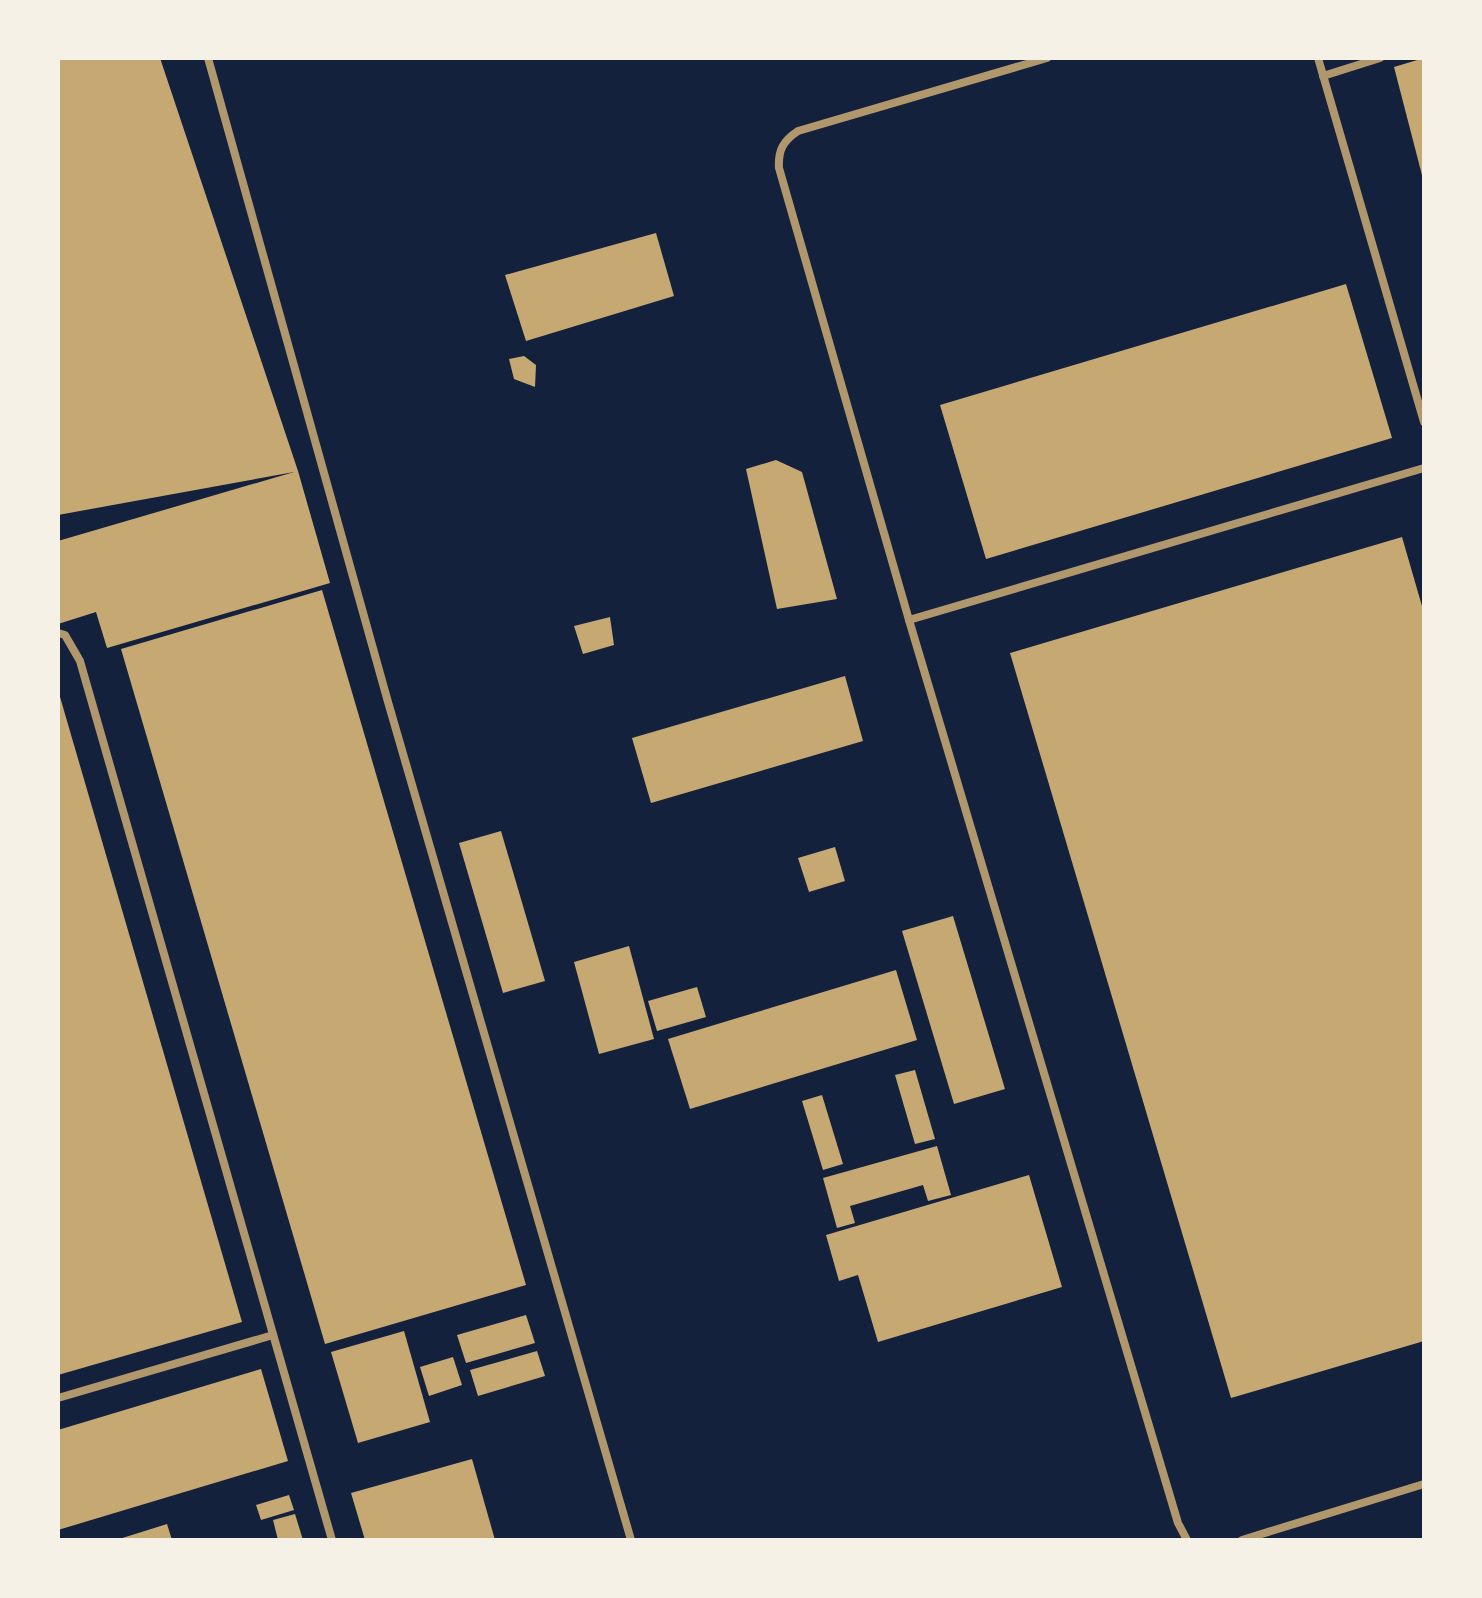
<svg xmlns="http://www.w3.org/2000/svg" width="1482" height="1598" font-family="'DM Sans',sans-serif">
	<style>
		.building { fill: #c6a872 }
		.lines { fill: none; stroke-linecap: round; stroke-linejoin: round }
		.service { stroke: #b1986c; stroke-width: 8 }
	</style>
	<rect width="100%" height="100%" fill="#14213d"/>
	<!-- building -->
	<g class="building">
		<polygon points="58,58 160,58 298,471 330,583 107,648 96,612 58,624 58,541 294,472 58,515"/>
		<polygon points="1424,58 1424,179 1423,179 1394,67"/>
		<polygon points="656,233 674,296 526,341 505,275"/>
		<polygon points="1346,284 1392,438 986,559 940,405"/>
		<polygon points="524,356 536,365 535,387 514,379 509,359"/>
		<polygon points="776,460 802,472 837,599 777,609 746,469"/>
		<polygon points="1402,537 1424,613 1424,1341 1231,1398 1010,653"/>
		<polygon points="322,590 526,1285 325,1344 121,649"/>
		<polygon points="610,617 614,645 583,654 574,626"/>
		<polygon points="845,676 863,741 651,803 632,738"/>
		<polygon points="58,690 242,1322 58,1375"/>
		<polygon points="501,831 545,981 503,993 459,843"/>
		<polygon points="835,847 845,881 809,892 798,858"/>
		<polygon points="953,916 1005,1089 954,1104 902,931"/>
		<polygon points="629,946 654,1039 599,1054 574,962"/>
		<polygon points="896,970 917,1040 690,1109 668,1039"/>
		<polygon points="697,987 706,1017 657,1031 648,1001"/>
		<polygon points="915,1070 935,1139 915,1144 895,1075"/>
		<polygon points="822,1095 843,1164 823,1170 802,1101"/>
		<polygon points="937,1146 951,1195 928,1201 923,1185 850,1206 855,1223 837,1228 823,1178"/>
		<polygon points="1029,1175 1062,1287 878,1342 858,1275 839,1281 826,1235"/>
		<polygon points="526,1315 535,1343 466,1363 457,1335"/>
		<polygon points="404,1331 430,1422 358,1443 331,1352"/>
		<polygon points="537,1351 545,1376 478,1396 470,1370"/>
		<polygon points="453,1357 462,1385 429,1396 420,1367"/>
		<polygon points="261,1369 288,1461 58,1530 58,1430"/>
		<polygon points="472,1459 495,1540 365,1540 351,1493"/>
		<polygon points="289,1495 294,1510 261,1520 256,1505"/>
		<polygon points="295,1514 303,1540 278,1540 273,1520"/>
		<polygon points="167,1524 172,1540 116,1540"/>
	</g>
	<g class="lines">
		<!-- service -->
		<g class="service">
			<polyline points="208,58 388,702 631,1540"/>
			<polyline points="1318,58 1424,422"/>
			<polyline points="1323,76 1380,58"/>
			<path d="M909 620 779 168C778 150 783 141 798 131L1047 58"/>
			<polyline points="58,633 65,635 80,661 332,1540"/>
			<polyline points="58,1398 273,1335"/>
			<polyline points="1187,1540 1178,1523 909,620 1424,468"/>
			<polyline points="1242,1540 1424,1484"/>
		</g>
	</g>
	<!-- border -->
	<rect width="1482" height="1598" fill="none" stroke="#f6f1e7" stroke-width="120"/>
</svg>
